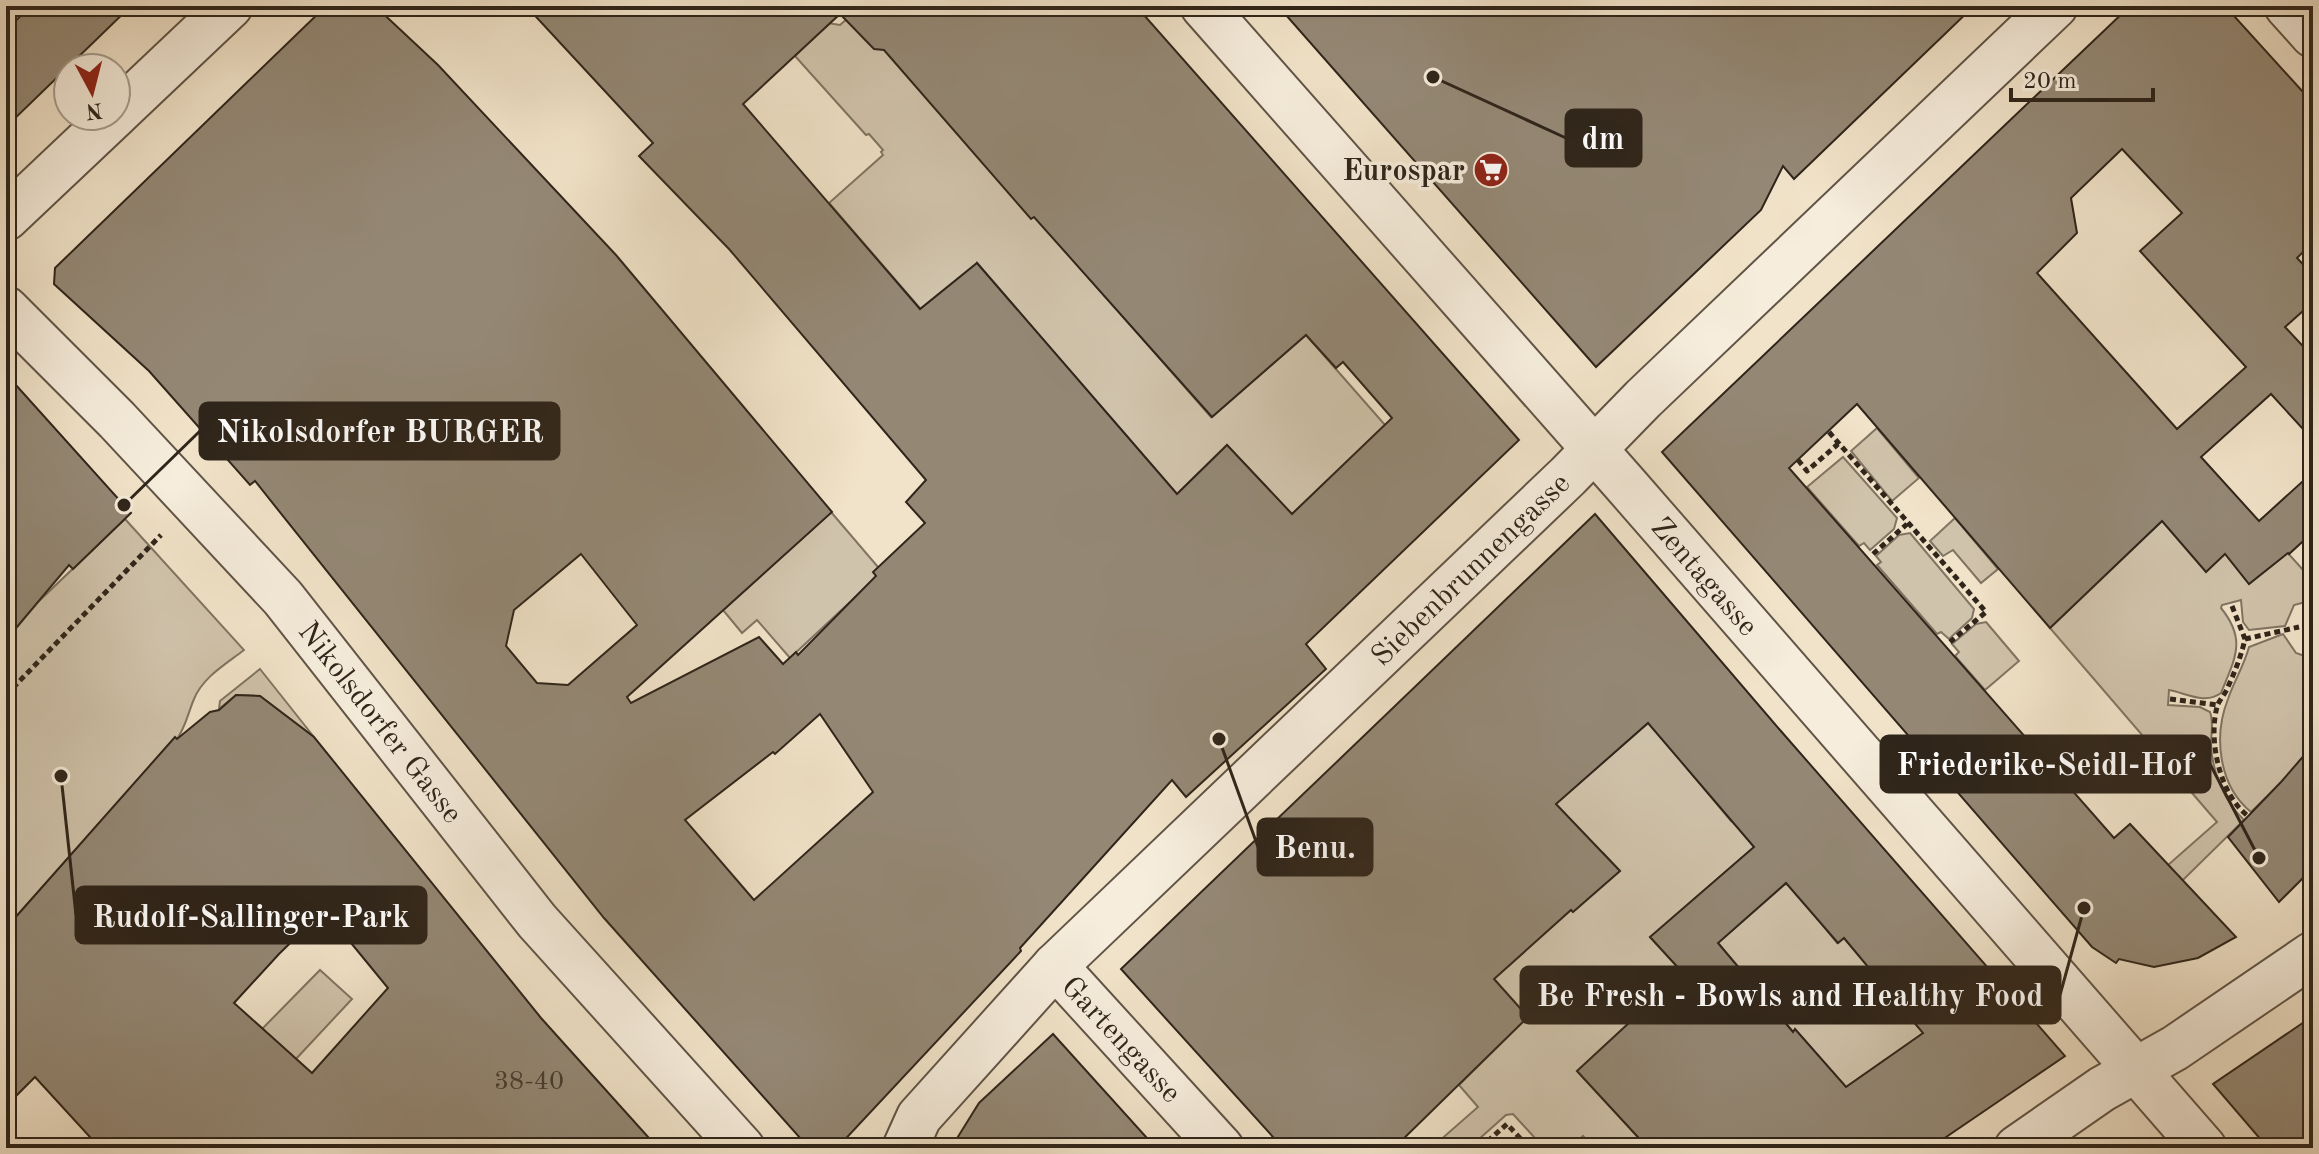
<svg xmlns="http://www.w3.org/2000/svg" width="2319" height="1154" font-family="'Old Standard TT',serif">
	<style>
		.green { fill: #d0c3ab; stroke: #807462; stroke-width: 2 }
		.building { fill: #948875; stroke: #2f251a; stroke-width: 2; fill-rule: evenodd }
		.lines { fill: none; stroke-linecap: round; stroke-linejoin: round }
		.minor-casing { stroke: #605446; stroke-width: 48 }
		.path { stroke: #2f251a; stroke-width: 5; stroke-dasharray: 6 4; stroke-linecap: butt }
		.minor { stroke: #f6eddc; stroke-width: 44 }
		.labels { text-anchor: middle; stroke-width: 7; stroke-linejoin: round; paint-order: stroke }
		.number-label { font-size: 26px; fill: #483e31 }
		.poi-label { font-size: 30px; font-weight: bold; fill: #2f251a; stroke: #f6eddc; text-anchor: end }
		.street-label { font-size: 30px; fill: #2f251a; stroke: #f6eddc }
		.leader { fill: none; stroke: #2f251a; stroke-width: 3 }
		.callout-dot { fill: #2f251a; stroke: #f6eddc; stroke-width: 3 }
		.callout { fill: #2f251a; stroke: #2f251a; stroke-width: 3 }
		.callout-label { font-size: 32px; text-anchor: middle; font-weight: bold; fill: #fff }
	</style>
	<rect width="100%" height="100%" fill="#f1e3c9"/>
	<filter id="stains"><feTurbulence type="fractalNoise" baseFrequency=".0025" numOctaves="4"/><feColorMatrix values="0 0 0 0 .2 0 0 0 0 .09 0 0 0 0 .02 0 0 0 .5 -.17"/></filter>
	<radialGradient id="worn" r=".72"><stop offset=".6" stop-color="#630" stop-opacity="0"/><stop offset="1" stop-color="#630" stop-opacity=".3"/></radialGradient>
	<!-- green -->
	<g class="green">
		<polygon points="862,6 889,50 1211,417 1306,335 1385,425 1292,514 1227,445 1177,494 977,263 957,351 829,203 883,155 881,152 883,150 869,134 866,135 795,56 828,23 840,25"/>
		<polygon points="1877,428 1919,478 1892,501 1851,451"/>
		<polygon points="1843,457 1897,518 1894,529 1870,550 1864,543 1859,546 1807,487"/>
		<polygon points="831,512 878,567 880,574 790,658 757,620 742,633 723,610"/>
		<polygon points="1955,518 1998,569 1981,583 1953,550 1943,556 1930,541"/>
		<path d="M125 519 244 650C226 664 203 677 194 699 188 713 186 726 177 739L175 738 6 928V640L37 603Z"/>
		<path d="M2162 521H2259L2313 581V600L2294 605 2285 626 2249 630 2243 622 2241 600 2222 605 2221 608C2247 640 2235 658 2221 693 2205 705 2186 693 2169 690L2168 705 2200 707 2210 712C2214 723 2211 733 2211 744 2212 772 2224 801 2244 820L2182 881 2179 876 2151 880 2217 822 2050 628Z"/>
		<polygon points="1910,533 1974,609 1972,618 1949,639 1941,632 1937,634 1877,565 1881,562 1876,556 1899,535"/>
		<polygon points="1986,622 2019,661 1985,690 1955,656 1959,652 1952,644 1976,624"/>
		<path d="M2283 634 2296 653 2313 659V752L2251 812C2219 786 2213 737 2228 699 2234 681 2244 666 2249 647Z"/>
		<polygon points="260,669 314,737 260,696 236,695 219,709 220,701"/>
		<polygon points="1654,718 1684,765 1731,821 1761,841 1650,937 1683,973 1577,1071 1648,1148 1594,1148 1583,1136 1570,1148 1544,1148 1513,1114 1506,1115 1469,1148 1443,1148 1438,1142 1478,1107 1459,1085 1528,1017 1494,979 1524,952 1508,840 1573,912 1620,871 1603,853 1588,867 1543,815"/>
		<polygon points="1795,881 1816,917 1837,943 1844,938 1867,965 1909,1000 1901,1008 1918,1027 1927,1021 1943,1041 1885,1060 1846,1087 1795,1030 1793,1032 1718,943 1784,885"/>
		<polygon points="320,970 352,999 295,1060 262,1029"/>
	</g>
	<!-- building -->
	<g class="building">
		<polygon points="31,6 131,6 6,127 6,30"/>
		<path d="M326 6H375L438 65 616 255 832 512 627 697 631 703 759 637 783 664 796 652 798 655 876 576 873 572 925 523 906 502 926 480 729 249 639 156 653 143 526 6H1136L1519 440 1306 644 1326 669 1186 797 1172 780 1020 948 1021 951 837 1148H809L604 918 255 481 250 485 149 371 54 284 55 268ZM840 14 874 49 884 50 1031 219 1034 217 1212 417 1306 335 1336 368 1343 362 1392 418 1292 514 1227 445 1177 494 977 263 920 309 743 104ZM581 554 637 625 568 685 537 683 506 646 514 610ZM820 714 873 792 754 900 685 820 773 752 775 754Z"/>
		<polygon points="1278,6 1974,6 1794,179 1783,166 1761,210 1596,367"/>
		<path d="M2130 6H2225L2313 103V242L2297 258 2313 275V302L2285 327 2313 357V440L2271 394 2201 457 2259 521 2313 472V532L2289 554 2288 553 2249 584 2225 554 2206 572 2162 521 2050 628 1857 404 1789 468 2114 838 2130 824 2236 937 2198 958 2154 967 2119 959 2116 963 2092 947 1662 452ZM2122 149 2182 213 2140 251 2246 367 2177 429 2037 273 2077 233 2071 198Z"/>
		<polygon points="6,374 131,513 73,569 69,565 6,640"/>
		<path d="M1595 514 1780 730 2065 1056 1930 1148H1648L1577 1071 1683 973 1650 937 1754 847 1648 723 1556 804 1620 871 1573 912 1571 910 1494 979 1528 1017 1394 1148H1283L1121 969ZM1786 883 1838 943 1844 938 1923 1033 1846 1087 1795 1029 1793 1032 1718 943Z"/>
		<path d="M236 695 260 696 314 737 541 1018 658 1148H100L35 1077 6 1106V928L175 737 177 739 210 712 219 710ZM324 910 388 988 312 1073 234 1003 279 954Z"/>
		<polygon points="2313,745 2313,868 2279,902 2228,837 2281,782"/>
		<polygon points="2313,1016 2313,1148 2268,1148 2213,1084"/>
		<polygon points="1053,1034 1156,1148 951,1148 979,1103"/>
	</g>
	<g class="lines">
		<defs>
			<g id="minor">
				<polyline points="1203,6 1625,484 2204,1148"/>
				<polyline points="2287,6 2313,35"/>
				<polyline points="116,114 230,6"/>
				<polyline points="6,218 114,116"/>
				<polyline points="6,309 117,420 283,598 537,921 742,1148"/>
				<polyline points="1055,966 1221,1148"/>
				<polyline points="905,1148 919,1117 1055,966 1568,476 1643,399 2055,6"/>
				<polyline points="2017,1148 2102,1089 2175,1048 2313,954"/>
			</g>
		</defs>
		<!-- minor casing -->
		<use href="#minor" class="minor-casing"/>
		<!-- path -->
		<g class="path">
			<polyline points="1829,432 1986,612 1950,642"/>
			<polyline points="1798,460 1807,471 1838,444"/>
			<polyline points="1873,554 1907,524"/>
			<path d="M2232 606 2245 639C2241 657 2234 674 2226 691 2223 697 2218 702 2217 707 2208 741 2220 795 2248 816"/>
			<polyline points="2245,639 2299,627"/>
			<polyline points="6,695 161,535"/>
			<polyline points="2170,699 2217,705"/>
			<polyline points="1414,1148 1423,1140 1431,1148"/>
			<polyline points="1480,1148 1507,1124 1529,1148"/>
		</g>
		<!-- minor -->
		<use href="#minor" class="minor"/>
	</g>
	<!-- icons -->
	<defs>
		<symbol id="supermarket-disc" viewBox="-11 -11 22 22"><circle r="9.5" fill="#8f2418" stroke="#f6eddc"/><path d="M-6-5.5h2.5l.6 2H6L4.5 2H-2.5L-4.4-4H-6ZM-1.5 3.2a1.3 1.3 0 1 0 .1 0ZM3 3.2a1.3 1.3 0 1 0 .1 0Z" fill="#fff"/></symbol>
	</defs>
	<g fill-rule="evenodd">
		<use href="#supermarket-disc" x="1471" y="150" width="40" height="40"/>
	</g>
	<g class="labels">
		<!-- number labels -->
		<g class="number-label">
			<text x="529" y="1089">38-40</text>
		</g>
		<!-- poi labels -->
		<g class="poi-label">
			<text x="1465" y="180">Eurospar</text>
		</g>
		<!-- street labels -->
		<g class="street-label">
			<text transform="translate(1470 569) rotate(-44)" y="10">Siebenbrunnengasse</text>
			<text transform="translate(1705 576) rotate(49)" y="10">Zentagasse</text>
			<text transform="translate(381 722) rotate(52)" y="10">Nikolsdorfer Gasse</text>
			<text transform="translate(1122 1039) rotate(47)" y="10">Gartengasse</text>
		</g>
	</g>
	<!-- callouts -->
	<path class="leader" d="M1433 77L1566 138M124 505L200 431M2259 858L2210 764M1219 739L1258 847M61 776L76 915M2084 908L2060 995"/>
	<g class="callout-dot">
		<circle cx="1433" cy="77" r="8"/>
		<circle cx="124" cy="505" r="8"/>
		<circle cx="2259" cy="858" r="8"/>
		<circle cx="1219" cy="739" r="8"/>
		<circle cx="61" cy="776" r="8"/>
		<circle cx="2084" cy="908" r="8"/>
	</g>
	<g class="callout">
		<rect x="1566" y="110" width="75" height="56" rx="8"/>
		<rect x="200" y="403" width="359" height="56" rx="8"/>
		<rect x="1881" y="736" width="329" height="56" rx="8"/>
		<rect x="1258" y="819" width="114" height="56" rx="8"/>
		<rect x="76" y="887" width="350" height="56" rx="8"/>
		<rect x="1521" y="967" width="539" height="56" rx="8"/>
	</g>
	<g class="callout-label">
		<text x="1603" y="149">dm</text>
		<text x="380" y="442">Nikolsdorfer BURGER</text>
		<text x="2045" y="775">Friederike-Seidl-Hof</text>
		<text x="1315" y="858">Benu.</text>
		<text x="251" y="927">Rudolf-Sallinger-Park</text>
		<text x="1790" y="1006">Be Fresh - Bowls and Healthy Food</text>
	</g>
	<!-- margin -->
	<rect width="2319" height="1154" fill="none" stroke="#f1e3c9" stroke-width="32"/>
	<rect x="8" y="8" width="2303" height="1138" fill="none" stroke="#2f251a" stroke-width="4"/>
	<rect x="16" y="16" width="2287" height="1122" fill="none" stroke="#2f251a" stroke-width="2"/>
	<!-- north arrow -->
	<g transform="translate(92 92) rotate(173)"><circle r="38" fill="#f6eddc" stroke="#a69d8e" stroke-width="2"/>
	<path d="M0-6L14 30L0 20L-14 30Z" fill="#8f2418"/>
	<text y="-12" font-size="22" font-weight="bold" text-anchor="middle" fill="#2f251a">N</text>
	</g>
	<!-- scale -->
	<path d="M2011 88v12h142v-12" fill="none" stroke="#2f251a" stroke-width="4"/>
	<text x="2023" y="88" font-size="24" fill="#2f251a" stroke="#f6eddc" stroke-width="6" paint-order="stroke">20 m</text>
	<rect width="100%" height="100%" filter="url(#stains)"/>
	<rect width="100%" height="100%" fill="url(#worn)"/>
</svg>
